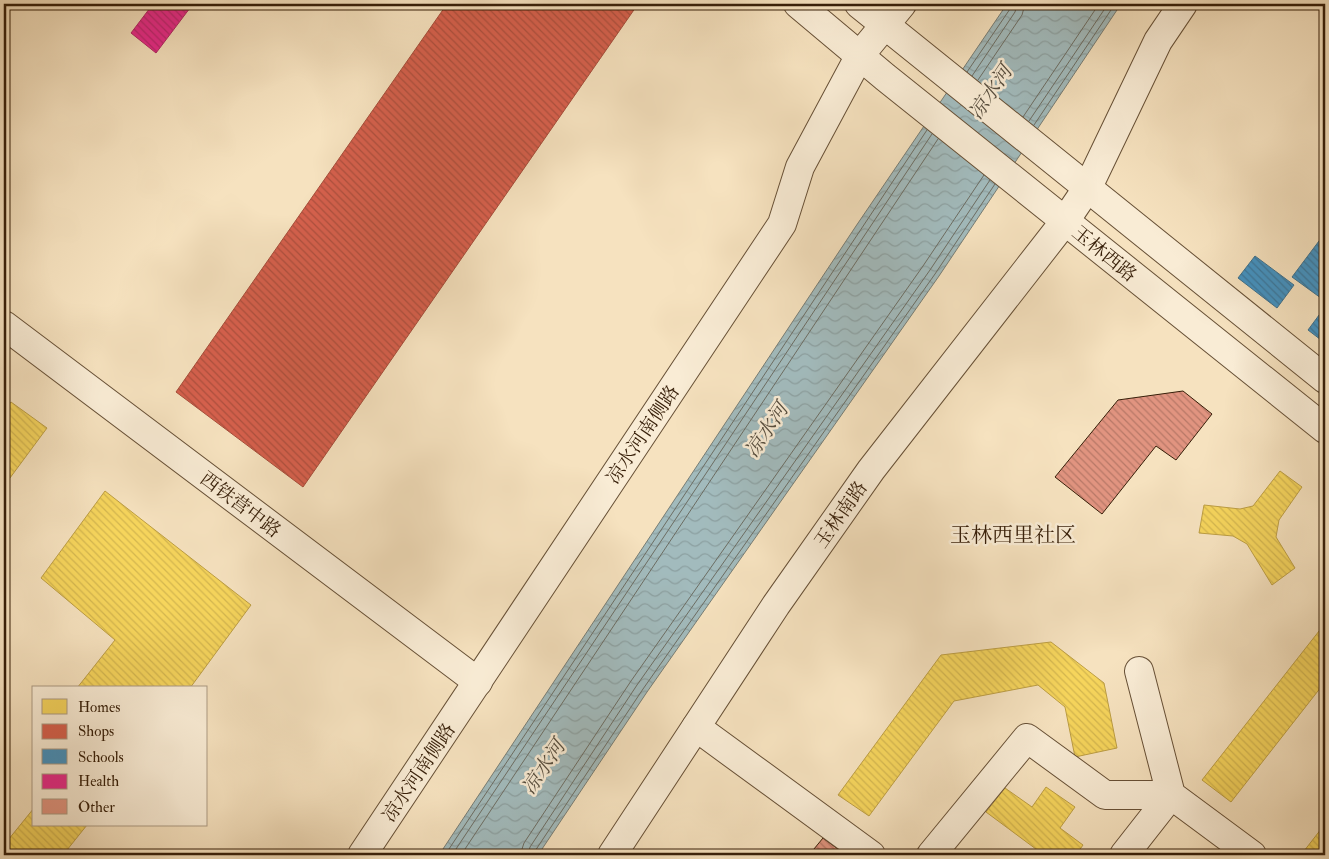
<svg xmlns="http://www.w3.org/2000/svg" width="1329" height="859" font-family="'IM FELL Double Pica','Noto Serif SC',serif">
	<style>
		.water { fill: url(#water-waves); stroke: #777d75 }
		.homes { fill: url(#homes-back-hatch); stroke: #bd9e43 }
		.shops { fill: url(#shops-back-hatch); stroke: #a64c39 }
		.schools { fill: url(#schools-back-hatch); stroke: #3f708b }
		.health { fill: url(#health-back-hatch); stroke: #b22663 }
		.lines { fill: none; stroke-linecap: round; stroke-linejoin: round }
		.shore { stroke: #6c6d63; stroke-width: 1 }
		.building { fill: url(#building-back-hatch); stroke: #371f09 }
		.minor-casing { stroke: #675036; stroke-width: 30 }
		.minor { stroke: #f9ecd5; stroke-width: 28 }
		.labels { text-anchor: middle; stroke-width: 5; stroke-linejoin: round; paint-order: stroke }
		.street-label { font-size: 19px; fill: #371f09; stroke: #f9ecd5 }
		.water-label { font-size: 20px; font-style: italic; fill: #574e3f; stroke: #f9ecd5 }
		.quarter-label { font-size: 21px; fill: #371f09; stroke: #f9ecd5 }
	</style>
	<defs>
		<pattern id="water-waves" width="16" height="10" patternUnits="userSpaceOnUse" patternTransform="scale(1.25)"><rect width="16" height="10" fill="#a2bbbd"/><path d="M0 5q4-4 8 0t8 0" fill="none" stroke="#8ca0a1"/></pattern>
		<pattern id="homes-back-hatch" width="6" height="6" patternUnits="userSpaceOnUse" patternTransform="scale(1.25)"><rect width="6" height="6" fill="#f6d55c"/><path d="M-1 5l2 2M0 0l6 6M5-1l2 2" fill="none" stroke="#d4b64f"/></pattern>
		<pattern id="shops-back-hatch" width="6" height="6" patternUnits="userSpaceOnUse" patternTransform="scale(1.25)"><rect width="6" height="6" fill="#d6604d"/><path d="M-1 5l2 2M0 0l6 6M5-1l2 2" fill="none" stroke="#ae4f3e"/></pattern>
		<pattern id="schools-back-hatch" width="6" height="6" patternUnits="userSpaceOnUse" patternTransform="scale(1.25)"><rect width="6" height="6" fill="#4393c3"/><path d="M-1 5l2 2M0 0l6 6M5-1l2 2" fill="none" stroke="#39779d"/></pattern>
		<pattern id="health-back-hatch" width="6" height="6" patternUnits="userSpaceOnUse" patternTransform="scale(1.25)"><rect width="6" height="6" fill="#e7298a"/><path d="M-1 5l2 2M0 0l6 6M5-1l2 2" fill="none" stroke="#bc236f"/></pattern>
		<pattern id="building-back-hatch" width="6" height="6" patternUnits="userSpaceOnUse" patternTransform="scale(1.25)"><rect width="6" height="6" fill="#e19480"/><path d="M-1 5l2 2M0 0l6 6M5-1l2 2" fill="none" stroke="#b77867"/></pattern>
	</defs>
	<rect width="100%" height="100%" fill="#f6e2bf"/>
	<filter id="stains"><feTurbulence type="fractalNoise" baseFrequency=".004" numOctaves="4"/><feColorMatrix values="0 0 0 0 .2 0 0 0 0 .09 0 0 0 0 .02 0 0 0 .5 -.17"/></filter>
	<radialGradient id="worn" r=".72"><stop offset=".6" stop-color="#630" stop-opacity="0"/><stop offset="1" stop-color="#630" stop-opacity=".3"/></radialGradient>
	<!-- water -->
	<polygon class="water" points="1007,4 1121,4 939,276 647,692 538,855 439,855 856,226"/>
	<!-- homes -->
	<g class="homes">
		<polygon points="11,402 47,428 4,486 4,411"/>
		<polygon points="1280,471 1302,487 1279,520 1276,537 1295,568 1272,585 1247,544 1233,536 1199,533 1204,505 1240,509 1253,506"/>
		<polygon points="105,491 251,605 190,688 77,688 115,640 41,578"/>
		<polygon points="1323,626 1325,628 1325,682 1231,802 1202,780"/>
		<polygon points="1051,642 1104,683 1117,748 1075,757 1065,707 1038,685 954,701 869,816 838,795 941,655"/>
		<polygon points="1046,787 1075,807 1060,828 1083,845 1076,855 1044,855 986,812 1005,788 1032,807"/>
		<polygon points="34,808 34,825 87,825 63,855 4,855 4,845"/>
		<polygon points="1325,824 1325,855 1309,855 1304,851"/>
	</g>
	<!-- shops -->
	<polygon class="shops" points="447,4 638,4 303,487 176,392"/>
	<!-- schools -->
	<g class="schools">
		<polygon points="1325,233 1325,301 1292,277"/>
		<polygon points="1255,256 1294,285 1277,308 1238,278"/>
		<polygon points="1325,307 1325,343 1308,330"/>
	</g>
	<!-- health -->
	<polygon class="health" points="153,4 193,4 156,53 131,33"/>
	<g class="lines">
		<!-- shore -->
		<g class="shore">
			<polyline points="967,72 1010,9 1011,4"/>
			<polyline points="972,76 1015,12 1017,4"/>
			<polyline points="978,80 1022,15 1025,4"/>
			<polyline points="1023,117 1099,4"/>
			<polyline points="1029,121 1108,4"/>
			<polyline points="1034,125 1115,4"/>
			<polyline points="445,855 927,130"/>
			<polyline points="452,855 932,134"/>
			<polyline points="461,855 938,139"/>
			<polyline points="520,855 524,843 631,681 923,266 984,175"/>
			<polyline points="528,855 530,847 637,685 930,270 990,180"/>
			<polyline points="534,855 535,851 643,689 935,274 995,184"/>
		</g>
	</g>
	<!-- building -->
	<g class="building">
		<polygon points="1183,391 1212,414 1176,460 1156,446 1102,514 1055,477 1118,400"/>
		<polygon points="823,838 846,855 809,855"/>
	</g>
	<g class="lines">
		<defs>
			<g id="minor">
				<polyline points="798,4 885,77 1325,429"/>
				<polyline points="859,4 1325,379"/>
				<polyline points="4,325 478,682"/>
				<polyline points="1139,671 1171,795 1252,855"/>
				<polyline points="696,727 871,855"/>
				<polyline points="362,855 782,224 800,167 860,55 902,4"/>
				<polyline points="612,855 776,605 871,470 1065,221 1088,187 1158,41 1183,4"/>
				<polyline points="931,855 1027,738 1105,795 1171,795"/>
				<polyline points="1124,855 1171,795"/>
			</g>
		</defs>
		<!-- minor casing -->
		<use href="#minor" class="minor-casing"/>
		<!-- minor -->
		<use href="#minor" class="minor"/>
	</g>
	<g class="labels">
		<!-- street labels -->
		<g class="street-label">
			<text transform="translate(1105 253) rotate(39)" y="7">玉林西路</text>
			<text transform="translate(642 434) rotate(-56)" y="7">凉水河南侧路</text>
			<text transform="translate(241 504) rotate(37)" y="7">西铁营中路</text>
			<text transform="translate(840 514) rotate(-55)" y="7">玉林南路</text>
			<text transform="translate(418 772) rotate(-56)" y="7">凉水河南侧路</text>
		</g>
		<!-- water labels -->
		<g class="water-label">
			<text transform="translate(990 92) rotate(-56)" y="7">凉水河</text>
			<text transform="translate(766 430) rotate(-56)" y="7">凉水河</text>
			<text transform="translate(543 767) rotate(-56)" y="7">凉水河</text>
		</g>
		<!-- quarter labels -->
		<g class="quarter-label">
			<text x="1013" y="542">玉林西里社区</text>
		</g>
	</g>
	<!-- margin -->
	<rect width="1329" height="859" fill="none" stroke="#f6e2bf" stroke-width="20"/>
	<rect x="5" y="5" width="1319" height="849" fill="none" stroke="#371f09" stroke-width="2.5"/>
	<rect x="10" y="10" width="1309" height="839" fill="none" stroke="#371f09"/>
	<!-- legend -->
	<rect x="32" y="686" width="175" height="140" fill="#f9ecd5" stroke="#ab9a83"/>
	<rect x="42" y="699" width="25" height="15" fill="#f6d55c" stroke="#ab9a83"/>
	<text x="78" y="712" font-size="15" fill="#371f09">Homes</text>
	<rect x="42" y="724" width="25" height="15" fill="#d6604d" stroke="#ab9a83"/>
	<text x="78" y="736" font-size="15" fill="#371f09">Shops</text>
	<rect x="42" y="749" width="25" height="15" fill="#4393c3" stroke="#ab9a83"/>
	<text x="78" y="762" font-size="15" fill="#371f09">Schools</text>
	<rect x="42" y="774" width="25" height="15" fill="#e7298a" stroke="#ab9a83"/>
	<text x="78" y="786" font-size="15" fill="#371f09">Health</text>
	<rect x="42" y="799" width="25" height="15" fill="#e19480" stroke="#ab9a83"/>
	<text x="78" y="812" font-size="15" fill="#371f09">Other</text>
	<rect width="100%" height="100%" filter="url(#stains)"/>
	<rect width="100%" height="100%" fill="url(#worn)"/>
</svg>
